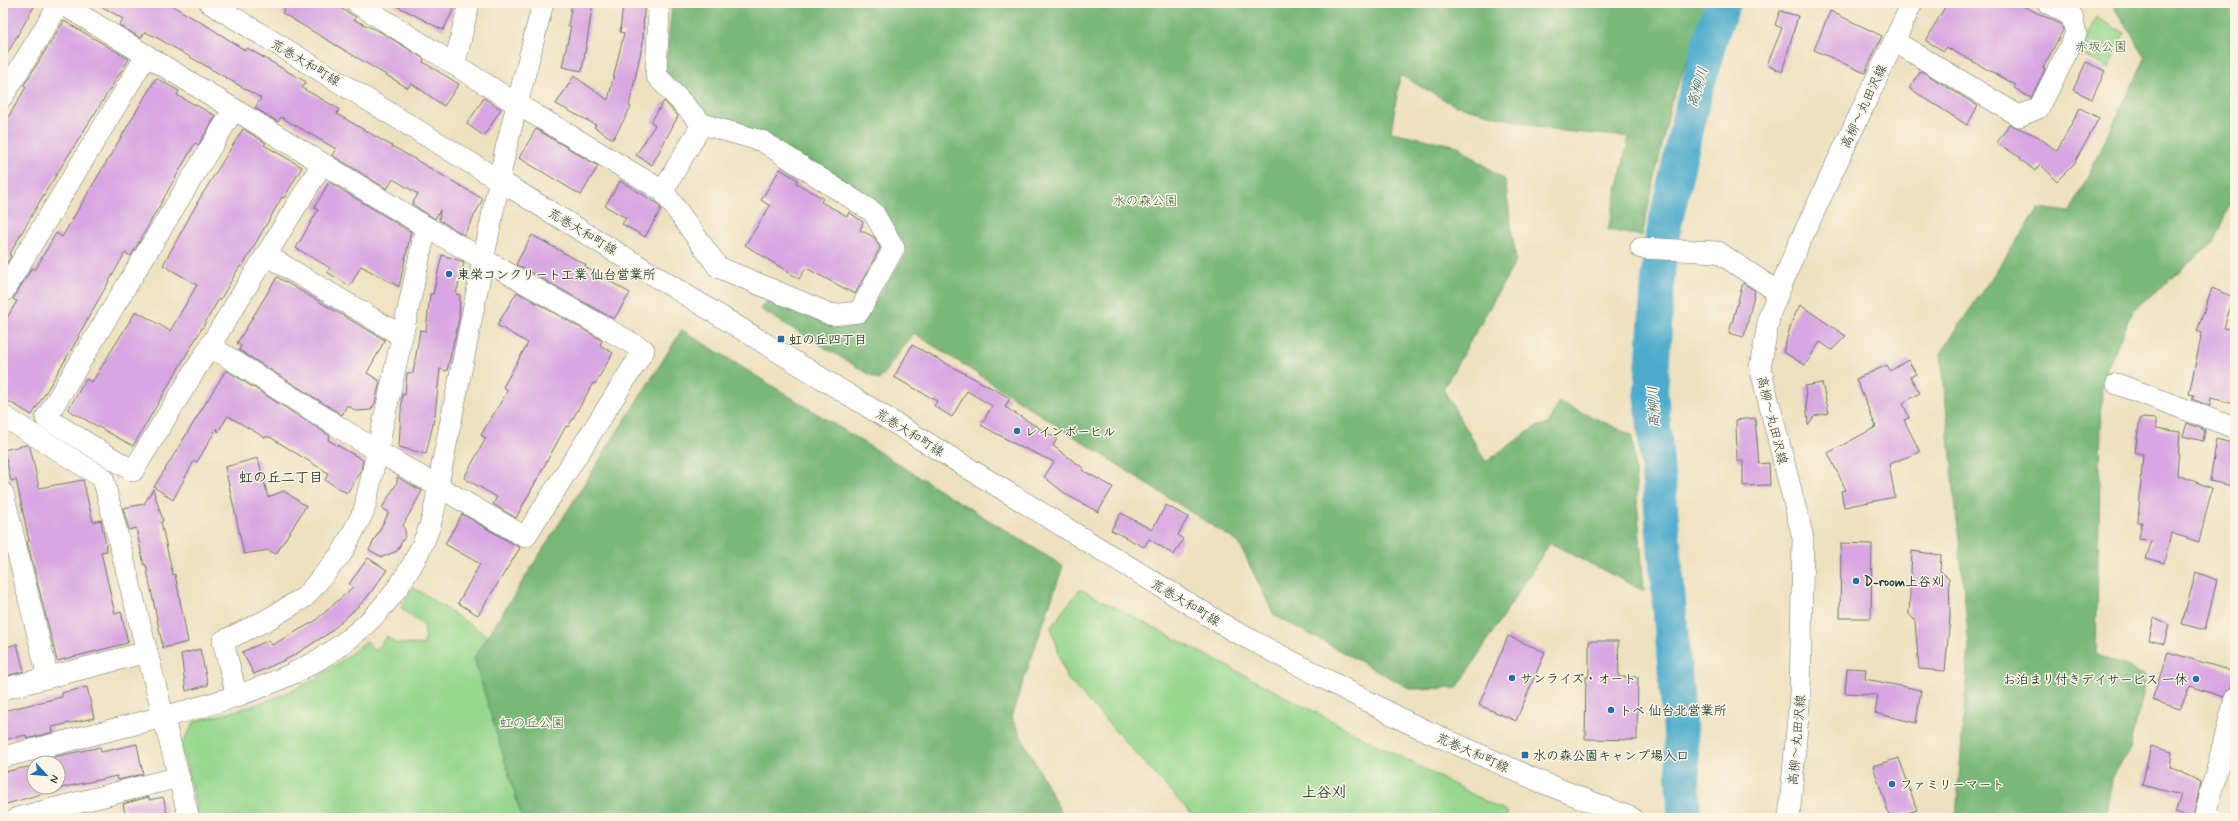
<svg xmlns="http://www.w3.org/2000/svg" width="2238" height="821" font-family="Mynerve,'Klee One',sans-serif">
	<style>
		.green { fill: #97d78e; stroke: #5b8a61 }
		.forest { fill: #79b879; stroke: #4c7a56 }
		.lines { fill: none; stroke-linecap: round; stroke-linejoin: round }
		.river { stroke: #4daccc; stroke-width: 34 }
		.building { fill: #d8a6e2; fill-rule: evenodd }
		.minor-casing { stroke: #677665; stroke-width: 22 }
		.minor { stroke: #fff; stroke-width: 21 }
		.poi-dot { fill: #1f6fb2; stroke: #fcf5e5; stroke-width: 1.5 }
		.labels { text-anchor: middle; stroke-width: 3; stroke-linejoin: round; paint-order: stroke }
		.park-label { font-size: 13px; fill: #375c46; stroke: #fcf5e5 }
		.street-label { font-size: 13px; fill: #1f3d34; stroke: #fcf5e5 }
		.poi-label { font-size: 13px; font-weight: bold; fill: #1f3d34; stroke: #fcf5e5; text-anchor: start }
		.water-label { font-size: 14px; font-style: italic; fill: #2d5e62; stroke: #fcf5e5 }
		.neighbourhood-label { font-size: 14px; font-weight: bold; fill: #1f3d34; stroke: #fcf5e5 }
		.quarter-label { font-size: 15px; font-weight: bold; fill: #1f3d34; stroke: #fcf5e5 }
	</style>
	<rect width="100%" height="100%" fill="#fcf5e5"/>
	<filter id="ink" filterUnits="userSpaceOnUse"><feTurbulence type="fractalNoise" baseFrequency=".025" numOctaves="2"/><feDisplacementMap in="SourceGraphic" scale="8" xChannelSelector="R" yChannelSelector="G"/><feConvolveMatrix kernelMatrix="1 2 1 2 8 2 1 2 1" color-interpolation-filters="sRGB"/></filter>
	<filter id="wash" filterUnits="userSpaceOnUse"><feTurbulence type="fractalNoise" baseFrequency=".012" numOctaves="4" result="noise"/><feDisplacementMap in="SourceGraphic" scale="16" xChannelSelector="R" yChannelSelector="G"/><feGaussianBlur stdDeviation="0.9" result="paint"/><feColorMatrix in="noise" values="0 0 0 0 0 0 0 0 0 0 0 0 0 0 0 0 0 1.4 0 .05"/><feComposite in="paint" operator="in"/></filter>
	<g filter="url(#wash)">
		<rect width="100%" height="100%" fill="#eee1c0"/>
		<!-- green -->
		<g class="green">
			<polygon points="2096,17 2124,33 2109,69 2079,53"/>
			<path d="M413 587 489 637 720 818H199L181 746 195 721C226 714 257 706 286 693 315 681 342 661 367 641L375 651 387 636 395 643 424 645 425 627 401 608Z"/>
			<polygon points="1080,589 1508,813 1506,818 1195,818 1066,677 1051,627"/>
		</g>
		<!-- forest -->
		<g class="forest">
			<polygon points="672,3 1709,3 1671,103 1642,236 1608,230 1629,137 1552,130 1454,105 1400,75 1391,132 1458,146 1505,180 1516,261 1443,389 1486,462 1535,427 1548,424 1559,402 1632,435 1644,591 1550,543 1457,688 1411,689 1274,615 1239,543 914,333 879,380 760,309 767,300 840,329 860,325 907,252 879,206 711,116 665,72"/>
			<polygon points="2111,3 2235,3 2235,191 2213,243 2133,310 2102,380 2096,653 2146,676 2130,750 2111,778 2107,818 1956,818 1969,645 1941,352 2039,208 2070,212 2146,57"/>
			<polygon points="682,330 1063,566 1011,717 1064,818 522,818 474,658"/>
		</g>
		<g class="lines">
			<!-- river -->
			<polyline class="river" points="1684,818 1683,767 1651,391 1660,247 1689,117 1714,27 1724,3"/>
		</g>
		<g id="blocks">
			<!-- building -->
			<g class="building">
				<polygon points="3,3 36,3 3,61"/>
				<polygon points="96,3 167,3 209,27 246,51 247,48 306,82 302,88 339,109 337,114 483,199 464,235 439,220 440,210 435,219 412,204 418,194 393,179 387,189 332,155 336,149 281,117 278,122 255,108 261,98 154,36 145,32 141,38 119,25 123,19"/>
				<polygon points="288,3 331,3 356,17 354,20 381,32 424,59 423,62 459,84 444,106 411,83 408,88 282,13"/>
				<polygon points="391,3 457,3 443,30"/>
				<polygon points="572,3 593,3 582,71 562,67 571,26 568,26"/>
				<polygon points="1947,3 2016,3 2061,24 2063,30 2043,68 2045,69 2031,98 2014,88 2016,85 1946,47 1944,51 1926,41"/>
				<polygon points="623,5 644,7 643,42 629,106 631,107 613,139 594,127 596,125 556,104 574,76 608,100 624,33 620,32"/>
				<polygon points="1780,11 1798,16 1782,72 1767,65 1782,28 1775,25"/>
				<polygon points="1830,11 1882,36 1865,73 1814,50"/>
				<polygon points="64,21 129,59 43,196 9,255 11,256 3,269 3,126 26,87 24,85"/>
				<polygon points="2086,62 2105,71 2092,99 2073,90"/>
				<polygon points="1921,71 1978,106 1967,125 1909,88"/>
				<polygon points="156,78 179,91 177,95 216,116 198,145 195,143 131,256 125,253 78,336 79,337 32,415 3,398 3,325 17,301 13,299 32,268 35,270 56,233 62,237"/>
				<polygon points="484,98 501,109 484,136 467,124"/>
				<polygon points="664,101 678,116 652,165 636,155 655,125 651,122"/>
				<polygon points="2080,108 2099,118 2074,164 2057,181 2040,164 2035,171 2020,159 2021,158 1997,143 2009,124 2037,136 2057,151"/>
				<polygon points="243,129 266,143 264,145 302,167 284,198 282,197 242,267 240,266 220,300 219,299 133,446 68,410 86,379 92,382 136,311 170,331 197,285 163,265 200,198"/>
				<polygon points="536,129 598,166 581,195 519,158"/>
				<polygon points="780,169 798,180 796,183 823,198 821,202 847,216 849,212 863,222 860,230 874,237 880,248 855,294 806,268 799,279 745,245 770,206 761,200"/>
				<polygon points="620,181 657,203 661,209 645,237 622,224 626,218 605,206"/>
				<polygon points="329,182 411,232 399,287 361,266 350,286 327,272 330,268 296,248 318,210 314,208"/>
				<polygon points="532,235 586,265 585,267 630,293 614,319 516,264"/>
				<polygon points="442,255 464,262 456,294 460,295 459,319 447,371 440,369 435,415 426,454 399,447 402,394 405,395 407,373 413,373 420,330 426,331 430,294 433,294"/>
				<polygon points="277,277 385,340 367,373 380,381 375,403 371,410 356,411 347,405 342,415 239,350 241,346 237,343"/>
				<polygon points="1743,283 1755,291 1744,337 1729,333"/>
				<polygon points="2212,288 2233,297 2224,328 2235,329 2235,404 2211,398 2210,406 2192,399 2194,395 2189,394 2202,333 2197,331"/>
				<polygon points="517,292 602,340 600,345 613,353 595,384 593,383 568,427 566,426 516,518 493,504 497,497 464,478 486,438 481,435 508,390 503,387 528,343 497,325"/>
				<polygon points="1800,305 1846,336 1832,350 1820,342 1805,365 1783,352 1792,321"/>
				<polygon points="912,345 1010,398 1005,407 1057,439 1053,446 1083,468 1082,470 1113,487 1098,512 1067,495 1044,477 1054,462 1024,448 1024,449 981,425 992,406 967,391 952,417 934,406 937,401 894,377"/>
				<polygon points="1908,360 1916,374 1910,377 1920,393 1903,403 1909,418 1904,420 1920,452 1889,464 1895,497 1844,507 1841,491 1846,490 1828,453 1876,427 1856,379 1887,365 1890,371"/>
				<polygon points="226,370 330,436 328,440 363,460 361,470 347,493 325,480 328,473 270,437 264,437 228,416 218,432 217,428 197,462 194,461 173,500 154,487"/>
				<polygon points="1822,383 1829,413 1814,416 1808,425 1805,386"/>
				<polygon points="1755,418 1759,464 1769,463 1770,485 1743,486 1743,461 1737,461 1736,420"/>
				<polygon points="2140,418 2156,419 2156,428 2180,432 2177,475 2212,488 2199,542 2171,533 2164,563 2146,558 2152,541 2139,539 2142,522 2138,522 2143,454 2135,452"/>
				<polygon points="2187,423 2205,430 2203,441 2183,436"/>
				<polygon points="2217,439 2235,444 2233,486 2210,481"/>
				<polygon points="26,445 30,447 39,488 83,480 93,522 101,520 107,551 101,552 115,614 121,612 128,643 57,661 28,545 27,542 29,541 16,479 11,481 4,450"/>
				<polygon points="258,458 268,497 284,491 306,506 276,554 268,550 244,554 225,467"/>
				<polygon points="397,477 422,491 403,525 406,534 397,551 382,557 369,550 389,512 382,508 397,483"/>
				<polygon points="153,489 163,521 161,522 173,575 175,574 188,642 163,648 146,565 144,565 136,528 129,530 123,508 144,504"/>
				<polygon points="1166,505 1188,517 1178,535 1183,539 1174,555 1149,539 1144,547 1111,530 1121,513 1152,530"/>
				<polygon points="462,514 520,548 478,615 458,603 480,564 445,544"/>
				<polygon points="1841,543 1872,544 1871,618 1840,618"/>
				<polygon points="1912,551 1941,555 1940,571 1949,578 1950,617 1945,671 1919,669 1915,621 1909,614"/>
				<polygon points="368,558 387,570 365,600 329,633 293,656 254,674 242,652 269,640 272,645 315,621 353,587 349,584"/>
				<polygon points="2196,572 2217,580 2205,630 2182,624"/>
				<polygon points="2154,618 2169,625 2164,644 2149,640"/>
				<polygon points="1508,636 1545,652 1516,721 1479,705"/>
				<polygon points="1589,641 1618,641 1619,677 1638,677 1637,740 1585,739 1586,677 1589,677"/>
				<polygon points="17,644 24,671 3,677 3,648"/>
				<polygon points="200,649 208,685 186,691 181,654"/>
				<polygon points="2168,652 2235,672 2231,688 2223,697 2190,686 2180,709 2152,700"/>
				<polygon points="1847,668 1866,669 1865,679 1921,690 1916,723 1875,713 1878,695 1845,693"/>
				<polygon points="87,687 94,718 52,727 53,732 27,739 26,735 3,740 3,711 62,697 62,693"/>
				<path d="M137 744 143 774 118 780 117 776 65 787 3 805V772L33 766V762L58 756 100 747 101 752ZM34 763H58V787H34Z"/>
				<polygon points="2151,746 2172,752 2170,767 2201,782 2193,818 2175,813 2181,795 2142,785"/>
				<polygon points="1899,758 1917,810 1890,818 1873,766"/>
				<polygon points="149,797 149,800 163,797 168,818 126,818 123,804"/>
			</g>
		</g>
	</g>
	<g filter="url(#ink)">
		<use href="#blocks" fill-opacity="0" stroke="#677665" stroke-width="1"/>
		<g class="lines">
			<defs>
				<g id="minor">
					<polyline points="61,3 426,227 644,350 525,537 377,451 210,346"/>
					<polyline points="210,3 1232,630 1407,722 1541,782 1632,818"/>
					<polyline points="357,3 517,104 663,191 718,267 832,315 859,312 894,248 873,212 762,141 702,124 656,75 659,10 655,3"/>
					<polyline points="1894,41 2019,116 2039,108 2076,34 2072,16 2048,3"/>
					<polyline points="455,63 469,3"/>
					<polyline points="3,96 60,3"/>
					<polyline points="234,109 46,418 133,471 322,164"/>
					<polyline points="663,191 702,124"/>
					<polyline points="1641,248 1718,252 1778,292"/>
					<polyline points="266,255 402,336"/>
					<polyline points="3,292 146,56"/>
					<polyline points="2117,384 2235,428"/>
					<polyline points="3,416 103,478 189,818"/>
					<polyline points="3,493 48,677"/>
					<polyline points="3,689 147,652"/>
					<polyline points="237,697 223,641 265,621 305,597 342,553 364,511 426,227"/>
					<path d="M3 757C51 745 99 733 147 721 251 695 356 666 412 565 427 537 435 518 438 485L505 152 543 3"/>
					<polyline points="17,818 179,777"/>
					<polyline points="1789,818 1800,694 1803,538 1760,367 1770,313 1796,250 1912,3"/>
					<polyline points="2212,818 2205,815 2235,699"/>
				</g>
			</defs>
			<!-- minor casing -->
			<use href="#minor" class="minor-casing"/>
			<!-- minor -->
			<use href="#minor" class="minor"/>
		</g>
	</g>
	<!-- markers -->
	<g class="poi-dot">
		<circle cx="449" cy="274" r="4"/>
		<rect x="777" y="335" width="8" height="8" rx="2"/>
		<circle cx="1017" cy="431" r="4"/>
		<circle cx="1856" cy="581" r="4"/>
		<circle cx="1512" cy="678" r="4"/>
		<circle cx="2196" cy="679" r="4"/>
		<circle cx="1611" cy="710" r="4"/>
		<rect x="1521" y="751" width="8" height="8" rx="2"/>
		<circle cx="1892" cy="784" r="4"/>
	</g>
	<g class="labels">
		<!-- park labels -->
		<g class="park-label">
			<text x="2101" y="51">赤坂公園</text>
			<text x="1145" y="205">水の森公園</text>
			<text x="532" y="727">虹の丘公園</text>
		</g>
		<!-- street labels -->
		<g class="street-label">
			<text transform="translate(306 62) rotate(31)" y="5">荒巻大和町線</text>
			<text transform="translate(1863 106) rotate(-65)" y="5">高柳～丸田沢線</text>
			<text transform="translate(583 231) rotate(31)" y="5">荒巻大和町線</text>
			<text transform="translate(1773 420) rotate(76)" y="5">高柳～丸田沢線</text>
			<text transform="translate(910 432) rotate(32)" y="5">荒巻大和町線</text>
			<text transform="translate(1186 602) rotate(31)" y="5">荒巻大和町線</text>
			<text transform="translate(1796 740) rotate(-85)" y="5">高柳～丸田沢線</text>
			<text transform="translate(1473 752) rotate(24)" y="5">荒巻大和町線</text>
		</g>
		<!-- poi labels -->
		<g class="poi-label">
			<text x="457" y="279">東栄コンクリート工業 仙台営業所</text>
			<text x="789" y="344">虹の丘四丁目</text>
			<text x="1025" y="436">レインボーヒル</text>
			<text x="1864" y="586">D-room上谷刈</text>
			<text x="1520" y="683">サンライズ・オート</text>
			<text x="2188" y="684" text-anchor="end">お泊まり付きデイサービス 一休</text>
			<text x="1619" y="715">トベ 仙台北営業所</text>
			<text x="1533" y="760">水の森公園キャンプ場入口</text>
			<text x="1900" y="789">ファミリーマート</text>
		</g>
		<!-- water labels -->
		<g class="water-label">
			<text transform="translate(1697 87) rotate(-74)" y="5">高柳川</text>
			<text transform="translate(1653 407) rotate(-93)" y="5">高柳川</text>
		</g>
		<!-- neighbourhood labels -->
		<g class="neighbourhood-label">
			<text x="281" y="482">虹の丘二丁目</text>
		</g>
		<!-- quarter labels -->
		<g class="quarter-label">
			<text x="1324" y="797">上谷刈</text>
		</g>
	</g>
	<!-- margin -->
	<rect width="2238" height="821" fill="none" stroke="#fcf5e5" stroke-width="16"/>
	<!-- north arrow -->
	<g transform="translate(46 775) rotate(116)"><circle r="19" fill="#fcf5e5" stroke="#a4ab9e"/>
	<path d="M0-3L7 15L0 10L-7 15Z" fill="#1f6fb2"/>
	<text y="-6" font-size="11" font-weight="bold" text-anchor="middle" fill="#1f3d34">N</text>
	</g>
</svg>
